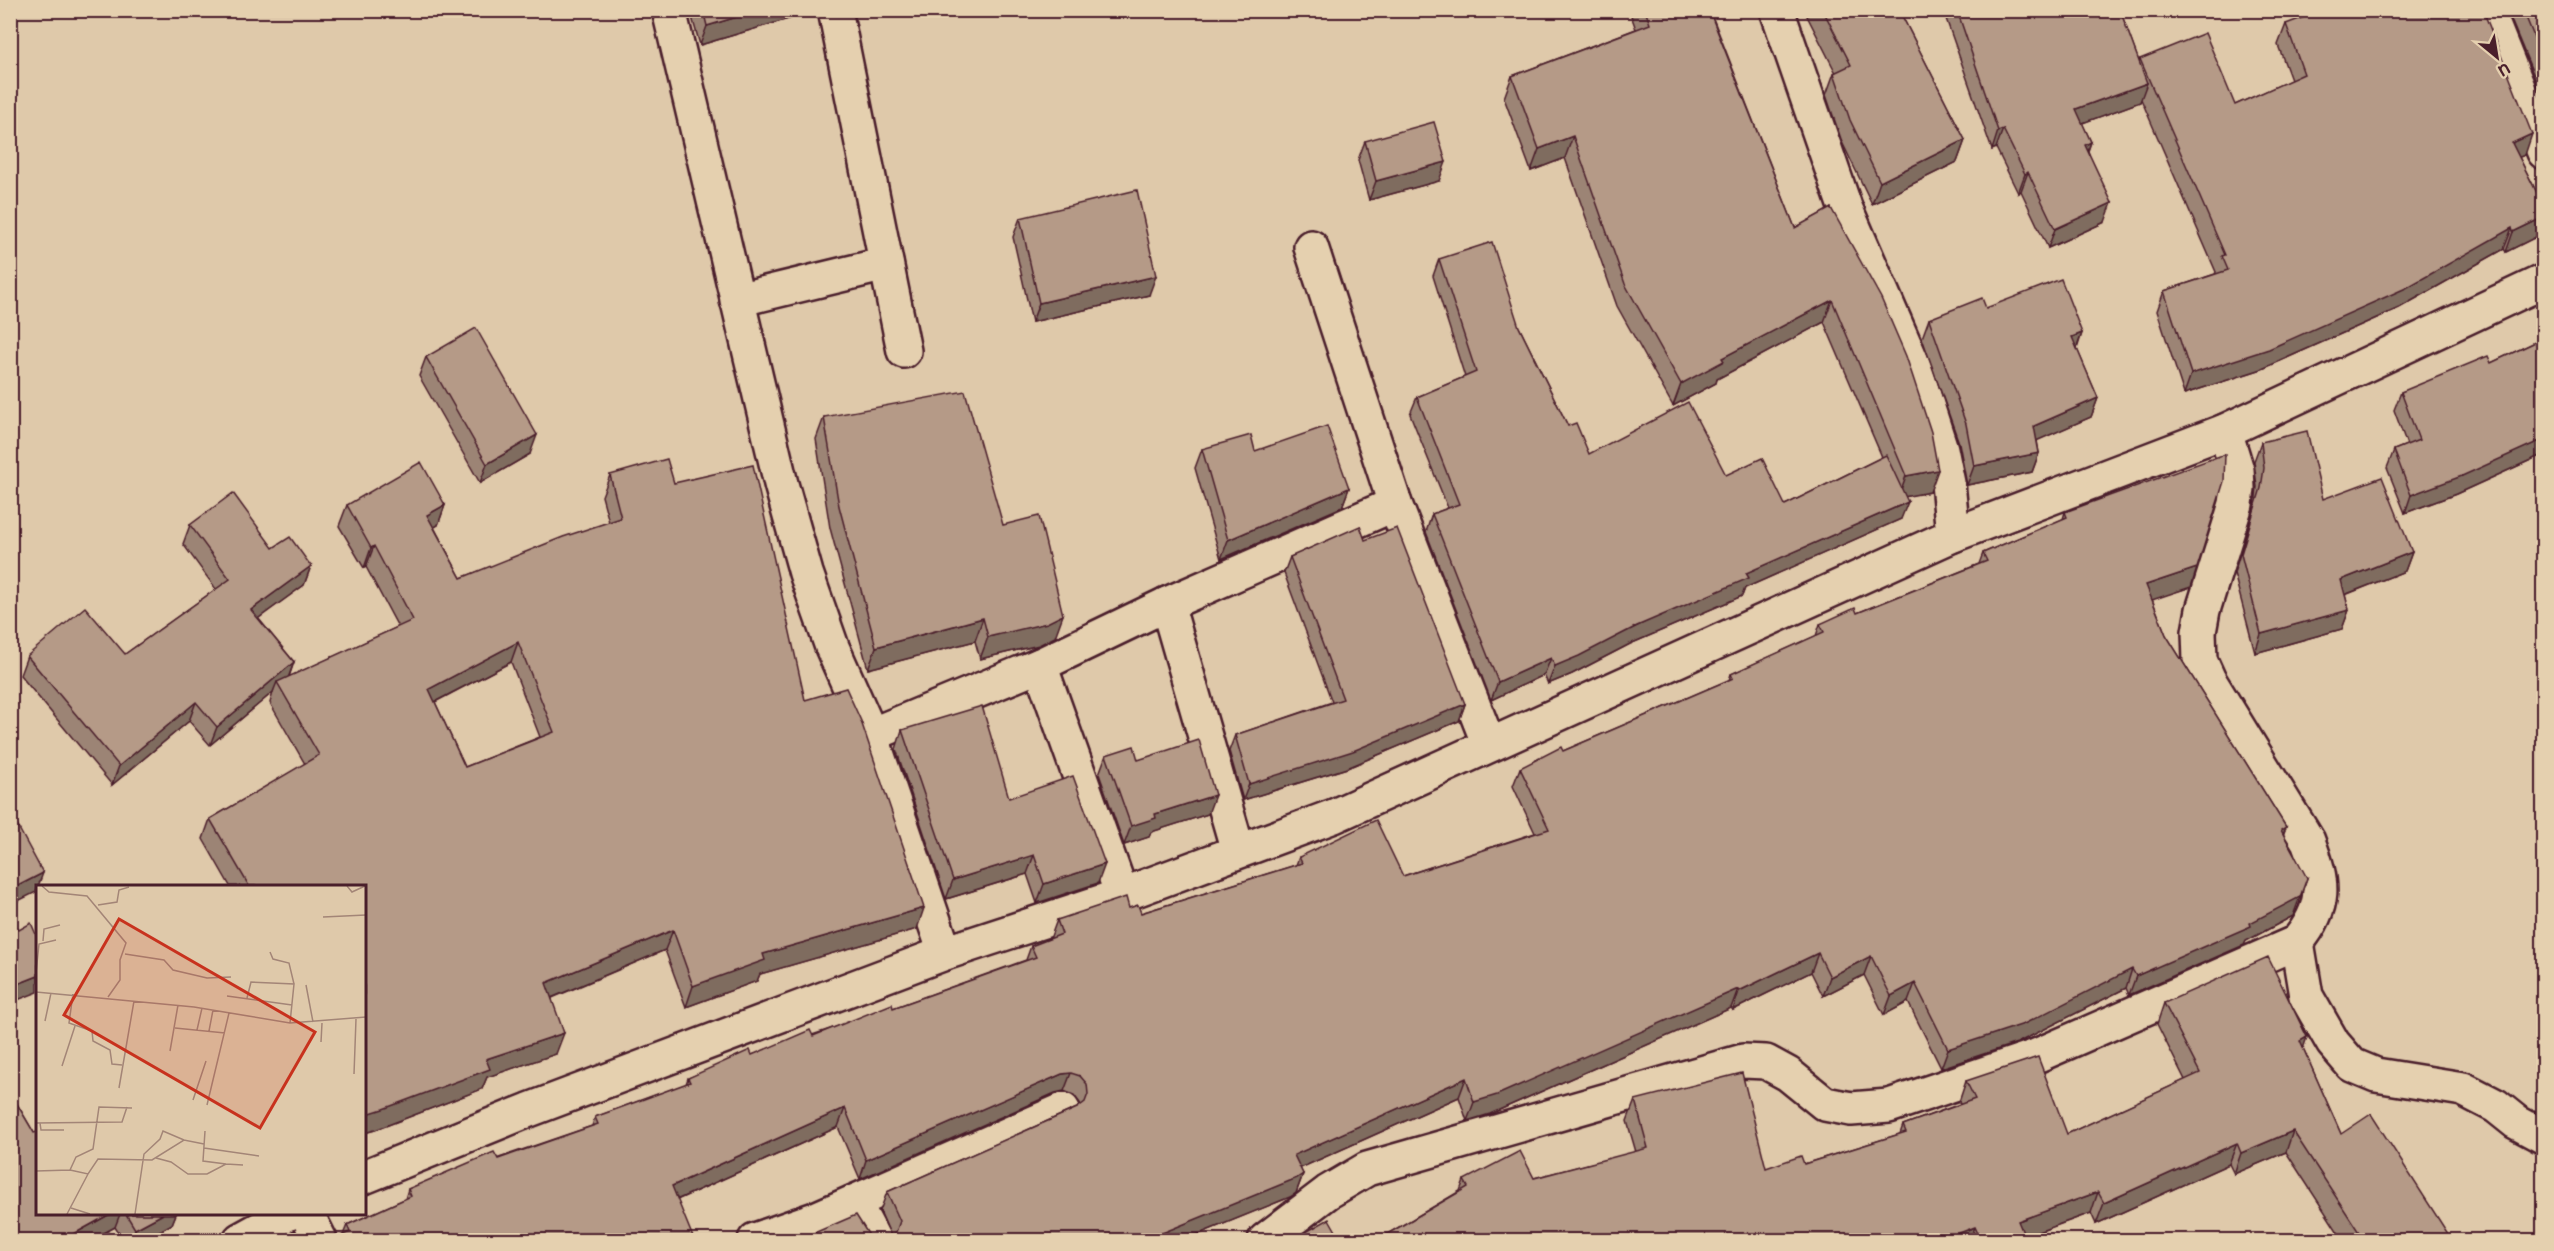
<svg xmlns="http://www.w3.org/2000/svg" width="2554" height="1251" font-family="Mali,sans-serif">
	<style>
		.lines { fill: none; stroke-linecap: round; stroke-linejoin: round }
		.minor-casing { stroke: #4a1f2b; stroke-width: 38 }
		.tertiary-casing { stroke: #4a1f2b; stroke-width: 38 }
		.minor { stroke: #e5d0af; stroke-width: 33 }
		.tertiary { stroke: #e5d0af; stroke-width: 33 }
		.wall { fill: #9c8474; stroke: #4a1f2b; stroke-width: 1.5; fill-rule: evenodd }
		.shaded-wall { fill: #7f6c5e; stroke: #4a1f2b; stroke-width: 1.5 }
		.building { fill: #b59a87; stroke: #4a1f2b; stroke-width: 1.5; fill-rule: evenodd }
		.inset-road { fill: none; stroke: #a38577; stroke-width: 1.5 }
		.view { fill: #c8321e; fill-opacity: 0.15; stroke: #c8321e; stroke-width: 3 }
		.inset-edge { fill: none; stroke: #4a1f2b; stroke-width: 3 }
	</style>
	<rect width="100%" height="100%" fill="#dfc9aa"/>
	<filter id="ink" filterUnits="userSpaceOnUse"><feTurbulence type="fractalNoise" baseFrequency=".0167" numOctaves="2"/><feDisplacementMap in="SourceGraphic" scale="12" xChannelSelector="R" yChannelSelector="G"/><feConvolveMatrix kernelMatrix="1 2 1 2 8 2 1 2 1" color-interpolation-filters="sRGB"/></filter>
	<g filter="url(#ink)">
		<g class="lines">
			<defs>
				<g id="minor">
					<polyline points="669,10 781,484 806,573 832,647 871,735 945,953"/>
					<polyline points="835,10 904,351"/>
					<polyline points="1777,10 1845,207 1916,371 1941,449 1948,483 1953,535"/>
					<polyline points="2487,10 2544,152"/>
					<polyline points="1311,247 1395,504 1489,745"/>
					<polyline points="737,300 886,264"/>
					<polyline points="1167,604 1238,851"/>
					<polyline points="1040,665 1122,895"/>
					<polyline points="871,735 1040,665 1167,604 1395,504"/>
					<polyline points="2297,942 2306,996 2333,1043 2352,1065 2376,1075 2463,1089 2496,1106 2516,1122 2544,1137"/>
					<polyline points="854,1202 874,1240"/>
					<polyline points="307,1214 320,1240"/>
					<polyline points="755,1240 815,1219 1063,1110"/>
					<path d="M1265 1240 1328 1192 1367 1169 1743 1061 1766 1062 1788 1074 1825 1104 1851 1109 1889 1106 2036 1056 2297 942C2327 906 2324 883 2308 841L2209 680 2200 660 2199 632 2203 610 2236 504 2238 488 2237 470 2225 431"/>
				</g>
				<g id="tertiary">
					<polyline points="364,1177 529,1110 945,953 1122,895 1334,816 1953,535 2225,431 2544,281"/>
					<polyline points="240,1240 287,1214"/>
				</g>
			</defs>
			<!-- minor casing -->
			<use href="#minor" class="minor-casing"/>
			<!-- tertiary casing -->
			<use href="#tertiary" class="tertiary-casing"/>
			<!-- minor -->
			<use href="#minor" class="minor"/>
			<!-- tertiary -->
			<use href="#tertiary" class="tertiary"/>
		</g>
		<!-- wall -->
		<g class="wall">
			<polygon points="690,10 813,10 812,12 700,45"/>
			<polygon points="1629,10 1718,10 1711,13 1795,228 1831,208 1930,492 1905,496 1901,519 1745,588 1742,596 1630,644 1572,674 1548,684 1544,675 1491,700 1426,532 1432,514 1448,508 1410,414 1417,397 1465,377 1433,276 1439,259 1519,327 1568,426 1589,454 1726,475 1785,505 1882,457 1824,322 1717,379 1716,383 1673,406 1617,306 1565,158 1531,171 1504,98 1512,76 1636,29"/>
			<polygon points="1804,10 1899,10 1965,140 1957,162 1872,204 1842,142 1826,95 1834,73 1836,73"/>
			<polygon points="1943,10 2120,10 2139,62 2140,59 2235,105 2291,80 2278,45 2286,24 2525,155 2519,157 2544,207 2544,226 2540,235 2506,252 2504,249 2399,308 2262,369 2184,394 2157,311 2164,291 2215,274 2216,272 2141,99 2140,102 2082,123 2091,142 2088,151 2105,222 2048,248 2021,191 2018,193 1996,148 1992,150"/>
			<polygon points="2507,10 2544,10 2544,100"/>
			<polygon points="1365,141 1439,181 1369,200 1358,160"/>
			<polygon points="1020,218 1149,295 1032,322 1013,237"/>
			<polygon points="1986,308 2082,333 2077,349 2098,398 2091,417 2037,440 2039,453 2032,472 1967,485 1959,443 1922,338 1929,319"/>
			<polygon points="2544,338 2544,454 2456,494 2405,513 2387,468 2394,450 2407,445 2394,410 2401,392 2491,363"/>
			<polygon points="426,357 530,454 480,483 419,376"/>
			<polygon points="824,417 1003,525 1055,637 1039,645 980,659 975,641 868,669 830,528 816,439"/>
			<polygon points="2261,442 2323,499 2412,552 2405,571 2345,595 2349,610 2342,629 2255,653 2234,573 2255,507 2257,487 2254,461"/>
			<polygon points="1202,449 1255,451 1349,488 1342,507 1221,559 1195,468"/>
			<path d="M610 475 674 483 805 700 917 929 760 974 757 981 686 1007 665 950 552 998 556 1054 487 1077 482 1089 375 1130 364 1133V886H230L203 839 210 819 305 764 270 703 273 692 210 745 189 721 112 785 20 675 27 656 125 654 216 589 183 544 190 525 273 548 311 566 304 585 258 618 294 662 289 677 398 627 366 567 364 568 339 526 347 505H445L438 525 434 527 461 578 609 522 602 496ZM511 662 540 737 465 767 435 702Z"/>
			<polygon points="2065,512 2191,587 2152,599 2166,635 2286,827 2283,835 2293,916 2246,941 2244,945 2129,995 2126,988 2017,1043 1941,1068 1908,1002 1884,1015 1864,975 1823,996 1811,972 1733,1010 1731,1008 1490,1114 1467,1121 1459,1097 1300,1168 1303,1174 1296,1193 1290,1197 1184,1240 798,1240 870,1237 880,1240 889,1238 891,1236 880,1211 887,1192 1077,1108 1081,1106 1080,1103 1074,1095 1064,1091 1055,1093 860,1179 838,1127 677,1200 343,1235 347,1225 405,1199 408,1189 592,1126 595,1117 686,1084 688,1078 752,1055 893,1008 1026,960 1031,946 1050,939 1057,920 1129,908 1141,913 1296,865 1299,857 1403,876 1535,833 1513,786 1520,768 1563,751 1729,680 1731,674 1816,636 1820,624 1857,613 1979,564 1983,553 2063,519"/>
			<polygon points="1365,540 1465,704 1459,721 1347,768 1243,800 1229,751 1235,735 1332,702 1284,573 1290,557"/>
			<polygon points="902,730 1009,798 1098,883 1037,903 1027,874 946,899 896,749"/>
			<polygon points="1106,755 1138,760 1208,814 1151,832 1149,837 1124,845 1099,774"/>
			<polygon points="2164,1003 2303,1048 2341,1134 2452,1240 2343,1240 2286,1152 2234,1174 2229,1164 2096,1224 2091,1213 2025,1237 2026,1240 1377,1240 1460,1191 1464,1180 1534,1178 1636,1152 1627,1121 1635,1100 1766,1168 1804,1164 1900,1134 1903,1125 1960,1104 1959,1102 1966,1081 2067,1134 2185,1080 2157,1024"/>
			<polygon points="10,1092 34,1133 38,1132 38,1214 176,1214 172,1224 144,1240 123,1240 115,1227 91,1240 10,1240"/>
		</g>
		<!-- shaded-wall -->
		<g class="shaded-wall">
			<polygon points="760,10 813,10 812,12 700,45 707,26"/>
			<polygon points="2147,83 2140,102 2069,128 2076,109"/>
			<polygon points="2003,129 1996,148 1992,150 1998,131"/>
			<polygon points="2532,134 2525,155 2504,163 2512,143"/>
			<polygon points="1573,136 1565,158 1531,171 1539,149"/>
			<polygon points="1965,140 1957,162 1872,204 1880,182"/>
			<polygon points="2091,142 2084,161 2085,145"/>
			<polygon points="1446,162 1439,181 1369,200 1376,181"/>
			<polygon points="2028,172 2021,191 2018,193 2025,174"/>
			<polygon points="2112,203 2105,222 2048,248 2055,229"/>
			<polygon points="2544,217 2544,226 2540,235 2506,252 2513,232"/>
			<polygon points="2512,228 2504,249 2399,308 2262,369 2184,394 2191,374"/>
			<polygon points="1156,276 1149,295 1032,322 1039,303"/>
			<polygon points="1832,300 1824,322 1717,379 1716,383 1673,406 1681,384 1722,358"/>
			<polygon points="2082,333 2075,352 2072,337"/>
			<polygon points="2098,398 2091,417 2027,445 2034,426"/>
			<polygon points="537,435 530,454 480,483 487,464"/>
			<polygon points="2544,439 2544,454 2456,494 2405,513 2411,495"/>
			<polygon points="2039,453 2032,472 1967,485 1974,466"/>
			<polygon points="1938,470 1930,492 1898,498 1906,476"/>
			<polygon points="1349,488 1342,507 1221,559 1228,540"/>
			<polygon points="1908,502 1901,519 1745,588 1742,596 1630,644 1572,674 1548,684 1555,666 1746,573"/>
			<polygon points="445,505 438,525 420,536 427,515"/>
			<polygon points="374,546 366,567 364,568 371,548"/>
			<polygon points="2412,552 2405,571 2334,599 2341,580"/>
			<polygon points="311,566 304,585 244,629 251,610"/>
			<polygon points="2197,568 2191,587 2140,604 2146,585"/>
			<polygon points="2349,610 2342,629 2255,653 2261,634"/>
			<polygon points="1063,615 1055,637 1039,645 980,659 988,637"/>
			<polygon points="983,618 975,641 868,669 876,647"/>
			<polygon points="518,642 511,662 421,709 429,689"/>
			<polygon points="1551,658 1544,675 1491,700 1498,682"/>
			<polygon points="294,662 287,681 277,682 273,692 210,745 217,727"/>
			<polygon points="196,702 189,721 112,785 119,766"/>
			<polygon points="1465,704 1459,721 1347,768 1243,800 1249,784"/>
			<polygon points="1215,795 1208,814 1151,832 1149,837 1124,845 1131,826 1155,814"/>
			<polygon points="2286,827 2279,846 2281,830"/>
			<polygon points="1034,855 1027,874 946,899 953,880"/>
			<polygon points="1105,864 1098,883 1037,903 1044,884"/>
			<polygon points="43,873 36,892 10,905 10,890"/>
			<polygon points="2307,878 2293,916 2246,941 2244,945 2129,995 2136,976 2250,923"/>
			<polygon points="924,908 917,929 760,974 757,981 686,1007 693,986 763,954"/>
			<polygon points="673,930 665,950 539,1003 546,983"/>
			<polygon points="1818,953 1811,972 1733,1010 1739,991"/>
			<polygon points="1871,956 1864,975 1823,996 1830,977"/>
			<polygon points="2132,969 2126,988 2017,1043 1941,1068 1948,1049"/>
			<polygon points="38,976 38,992 10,1003 10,987"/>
			<polygon points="1915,983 1908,1002 1884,1015 1891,996"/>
			<polygon points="1738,989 1731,1008 1490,1114 1467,1121 1474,1102"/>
			<polygon points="564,1033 556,1054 487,1077 482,1089 375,1130 364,1133 364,1115 486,1059"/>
			<polygon points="2307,1037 2300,1058 2300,1041"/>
			<polygon points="1071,1073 1064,1091 1055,1093 860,1179 866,1160 1062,1074"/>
			<polygon points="1466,1078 1459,1097 1287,1174 1294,1155"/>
			<polygon points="845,1108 838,1127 665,1205 672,1186"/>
			<polygon points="2293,1131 2286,1152 2234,1174 2241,1153"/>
			<polygon points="2237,1143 2229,1164 2096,1224 2104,1203"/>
			<polygon points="1303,1174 1296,1193 1290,1197 1184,1240 1145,1240"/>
			<polygon points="2098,1192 2091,1213 2015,1240 2018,1221"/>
			<polygon points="110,1214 120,1214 115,1227 91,1240 63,1240"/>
			<polygon points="163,1214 176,1214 172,1224 144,1240 131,1240 135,1229"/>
			<polygon points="1975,1227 1970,1240 1941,1240"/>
		</g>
		<!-- building -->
		<g class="building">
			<polygon points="703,10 760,10 707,26"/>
			<polygon points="1645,10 1709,10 1795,228 1831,208 1881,298 1906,356 1931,432 1938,470 1906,476 1832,300 1722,358 1724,361 1681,384 1625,284 1573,136 1539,149 1512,76 1650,24"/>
			<polygon points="1823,10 1899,10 1965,140 1880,182 1850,120 1834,73 1851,65"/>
			<polygon points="1957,10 2120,10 2147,83 2076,109 2091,142 2085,145 2112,203 2055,229 2028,172 2025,174 2003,129 1998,131"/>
			<polygon points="2323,10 2483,10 2532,134 2512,143 2544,207 2544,217 2513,232 2512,228 2406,288 2269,349 2191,374 2164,291 2228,270 2222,256 2225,255 2140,59 2205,33 2235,105 2304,74 2286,24"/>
			<polygon points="2523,10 2544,10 2544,61"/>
			<polygon points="1434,122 1446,162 1376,181 1365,141"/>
			<polygon points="1137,190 1156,276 1039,303 1020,218"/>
			<polygon points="1492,242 1519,327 1568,426 1576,423 1589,454 1688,402 1726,475 1762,458 1785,505 1886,455 1908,502 1746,573 1749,578 1637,626 1579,656 1555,666 1551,658 1498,682 1432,514 1459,504 1417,397 1476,372 1439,259"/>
			<polygon points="2061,279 2082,333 2072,337 2098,398 2034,426 2039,453 1974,466 1966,424 1929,319 1982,298 1986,308"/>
			<polygon points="476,328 537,435 487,464 426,357"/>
			<polygon points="2544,338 2544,439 2462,476 2411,495 2394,450 2419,440 2401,392 2488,356 2491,363"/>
			<polygon points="965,391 1003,525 1039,516 1063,615 1047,623 988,637 983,618 876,647 839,506 824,417"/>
			<polygon points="1327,426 1349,488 1228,540 1202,449 1251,435 1255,451"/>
			<polygon points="2307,431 2323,499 2382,477 2412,552 2341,580 2349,610 2261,634 2241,554 2261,488 2264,468 2261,442"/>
			<polygon points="2225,454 2224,481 2197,568 2146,585 2166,635 2286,827 2281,830 2307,878 2300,897 2250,923 2251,926 2136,976 2132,969 2024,1024 1948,1049 1915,983 1891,996 1871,956 1830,977 1818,953 1739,991 1738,989 1497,1095 1474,1102 1466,1078 1294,1155 1303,1174 1297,1178 1145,1240 798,1240 856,1215 870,1237 880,1240 889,1238 896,1232 900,1221 887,1192 1077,1108 1085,1102 1088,1094 1087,1084 1080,1076 1071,1073 1062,1074 866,1160 845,1108 672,1186 694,1240 331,1240 350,1232 347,1225 411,1196 408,1189 494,1152 498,1159 598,1124 595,1117 690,1082 688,1078 750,1050 752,1055 810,1030 813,1036 892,1004 893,1008 1036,957 1031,946 1062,934 1057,920 1126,897 1129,908 1138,905 1141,913 1302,863 1299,857 1376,820 1403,876 1549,829 1520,768 1561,747 1563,751 1733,678 1731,674 1824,632 1820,624 1855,608 1857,613 1987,561 1983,553 2067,517 2065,512"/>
			<path d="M667 459 674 483 753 465 805 700 846 688 861 721 924 908 763 954 765 960 693 986 673 930 546 983 564 1033 486 1059 490 1069 383 1109 364 1115V886H249L210 819 319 755 277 682 413 620 374 546 371 548 347 505 421 462 445 505 427 515 461 578 563 537 621 518 610 475ZM518 642 554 732 465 767 429 689Z"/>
			<polygon points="233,493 273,548 290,537 311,566 251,610 294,662 217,727 196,702 119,766 27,656 85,607 125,654 230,579 190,525"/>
			<polygon points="1360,526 1365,540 1397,528 1465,704 1353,751 1249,784 1235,735 1343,699 1290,557"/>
			<polygon points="982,706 1009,798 1073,776 1105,864 1044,884 1034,855 953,880 902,730"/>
			<polygon points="1199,740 1215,795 1155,814 1156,818 1131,826 1106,755 1134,746 1138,760"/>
			<polygon points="10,812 43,873 10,890"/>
			<polygon points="14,923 19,930 31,923 38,939 38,976 10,987 10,925"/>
			<polygon points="2268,957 2307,1037 2300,1041 2341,1134 2371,1114 2452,1240 2364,1240 2293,1131 2241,1153 2237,1143 2104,1203 2098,1192 2018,1221 2026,1240 1981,1240 1975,1227 1941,1240 1708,1240 1707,1238 1696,1240 1377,1240 1468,1187 1464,1180 1520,1151 1534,1178 1648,1148 1635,1100 1742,1073 1766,1168 1801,1156 1804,1164 1906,1132 1903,1125 1975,1099 1966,1081 2038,1057 2067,1134 2200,1073 2164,1003"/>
			<polygon points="10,1092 34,1133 38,1132 38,1214 110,1214 63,1240 10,1240"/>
			<polygon points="126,1214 163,1214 135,1229"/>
			<polygon points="1329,1219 1341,1240 1292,1240"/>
		</g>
	</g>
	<!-- overview -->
	<g transform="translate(36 885)">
		<rect width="330" height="330" fill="#dfc9aa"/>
		<path class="inset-road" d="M6 1 13 7 51 11 90 58 84 75V95L72 112M311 1 316 7 329 1M62 20 81 17 83 5 93 2M287 32 330 30M7 56 8 44 24 40M234 67 237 74 253 78 258 99M89 69 128 75 137 85 171 93 195 92M0 88 3 59 20 55M270 100 277 137M0 107 158 122 254 138 330 132M37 109 33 138 56 146 57 156 74 165 76 179 86 180M191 111 256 120M211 113 215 97 258 99 254 138M9 136 15 108M139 143 189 148M161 145 166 123M173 146 177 125M285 157 286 138M134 166 142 120M26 181 39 141M318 189 320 134M83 203 98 116M157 215 170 176M171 220 193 128M0 238 86 237 91 222M4 238 5 245H28M169 246 167 276 190 279M168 263 223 271M120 273 135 277 152 289H171L190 279 207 280M34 285 52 289 62 274 116 275 148 255 168 259M0 286 34 285 40 272 57 264 63 222 96 223M35 323 54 329M31 329 52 289M99 329 108 269 124 254 127 246 148 255"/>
		<path class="view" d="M83 34 279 147 224 243 28 130Z"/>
		<rect width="330" height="330" class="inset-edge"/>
	</g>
	<!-- margin -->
	<rect width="2554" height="1251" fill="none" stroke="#e5d0af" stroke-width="36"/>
	<rect x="18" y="18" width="2518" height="1215" fill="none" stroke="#4a1f2b" stroke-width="2" filter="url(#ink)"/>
	<!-- north arrow -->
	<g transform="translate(2497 57) rotate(150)" stroke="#e5d0af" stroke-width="4.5" paint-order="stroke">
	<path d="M0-4.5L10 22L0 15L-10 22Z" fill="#4a1f2b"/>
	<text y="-9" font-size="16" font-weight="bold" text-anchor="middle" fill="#4a1f2b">U</text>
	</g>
</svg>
